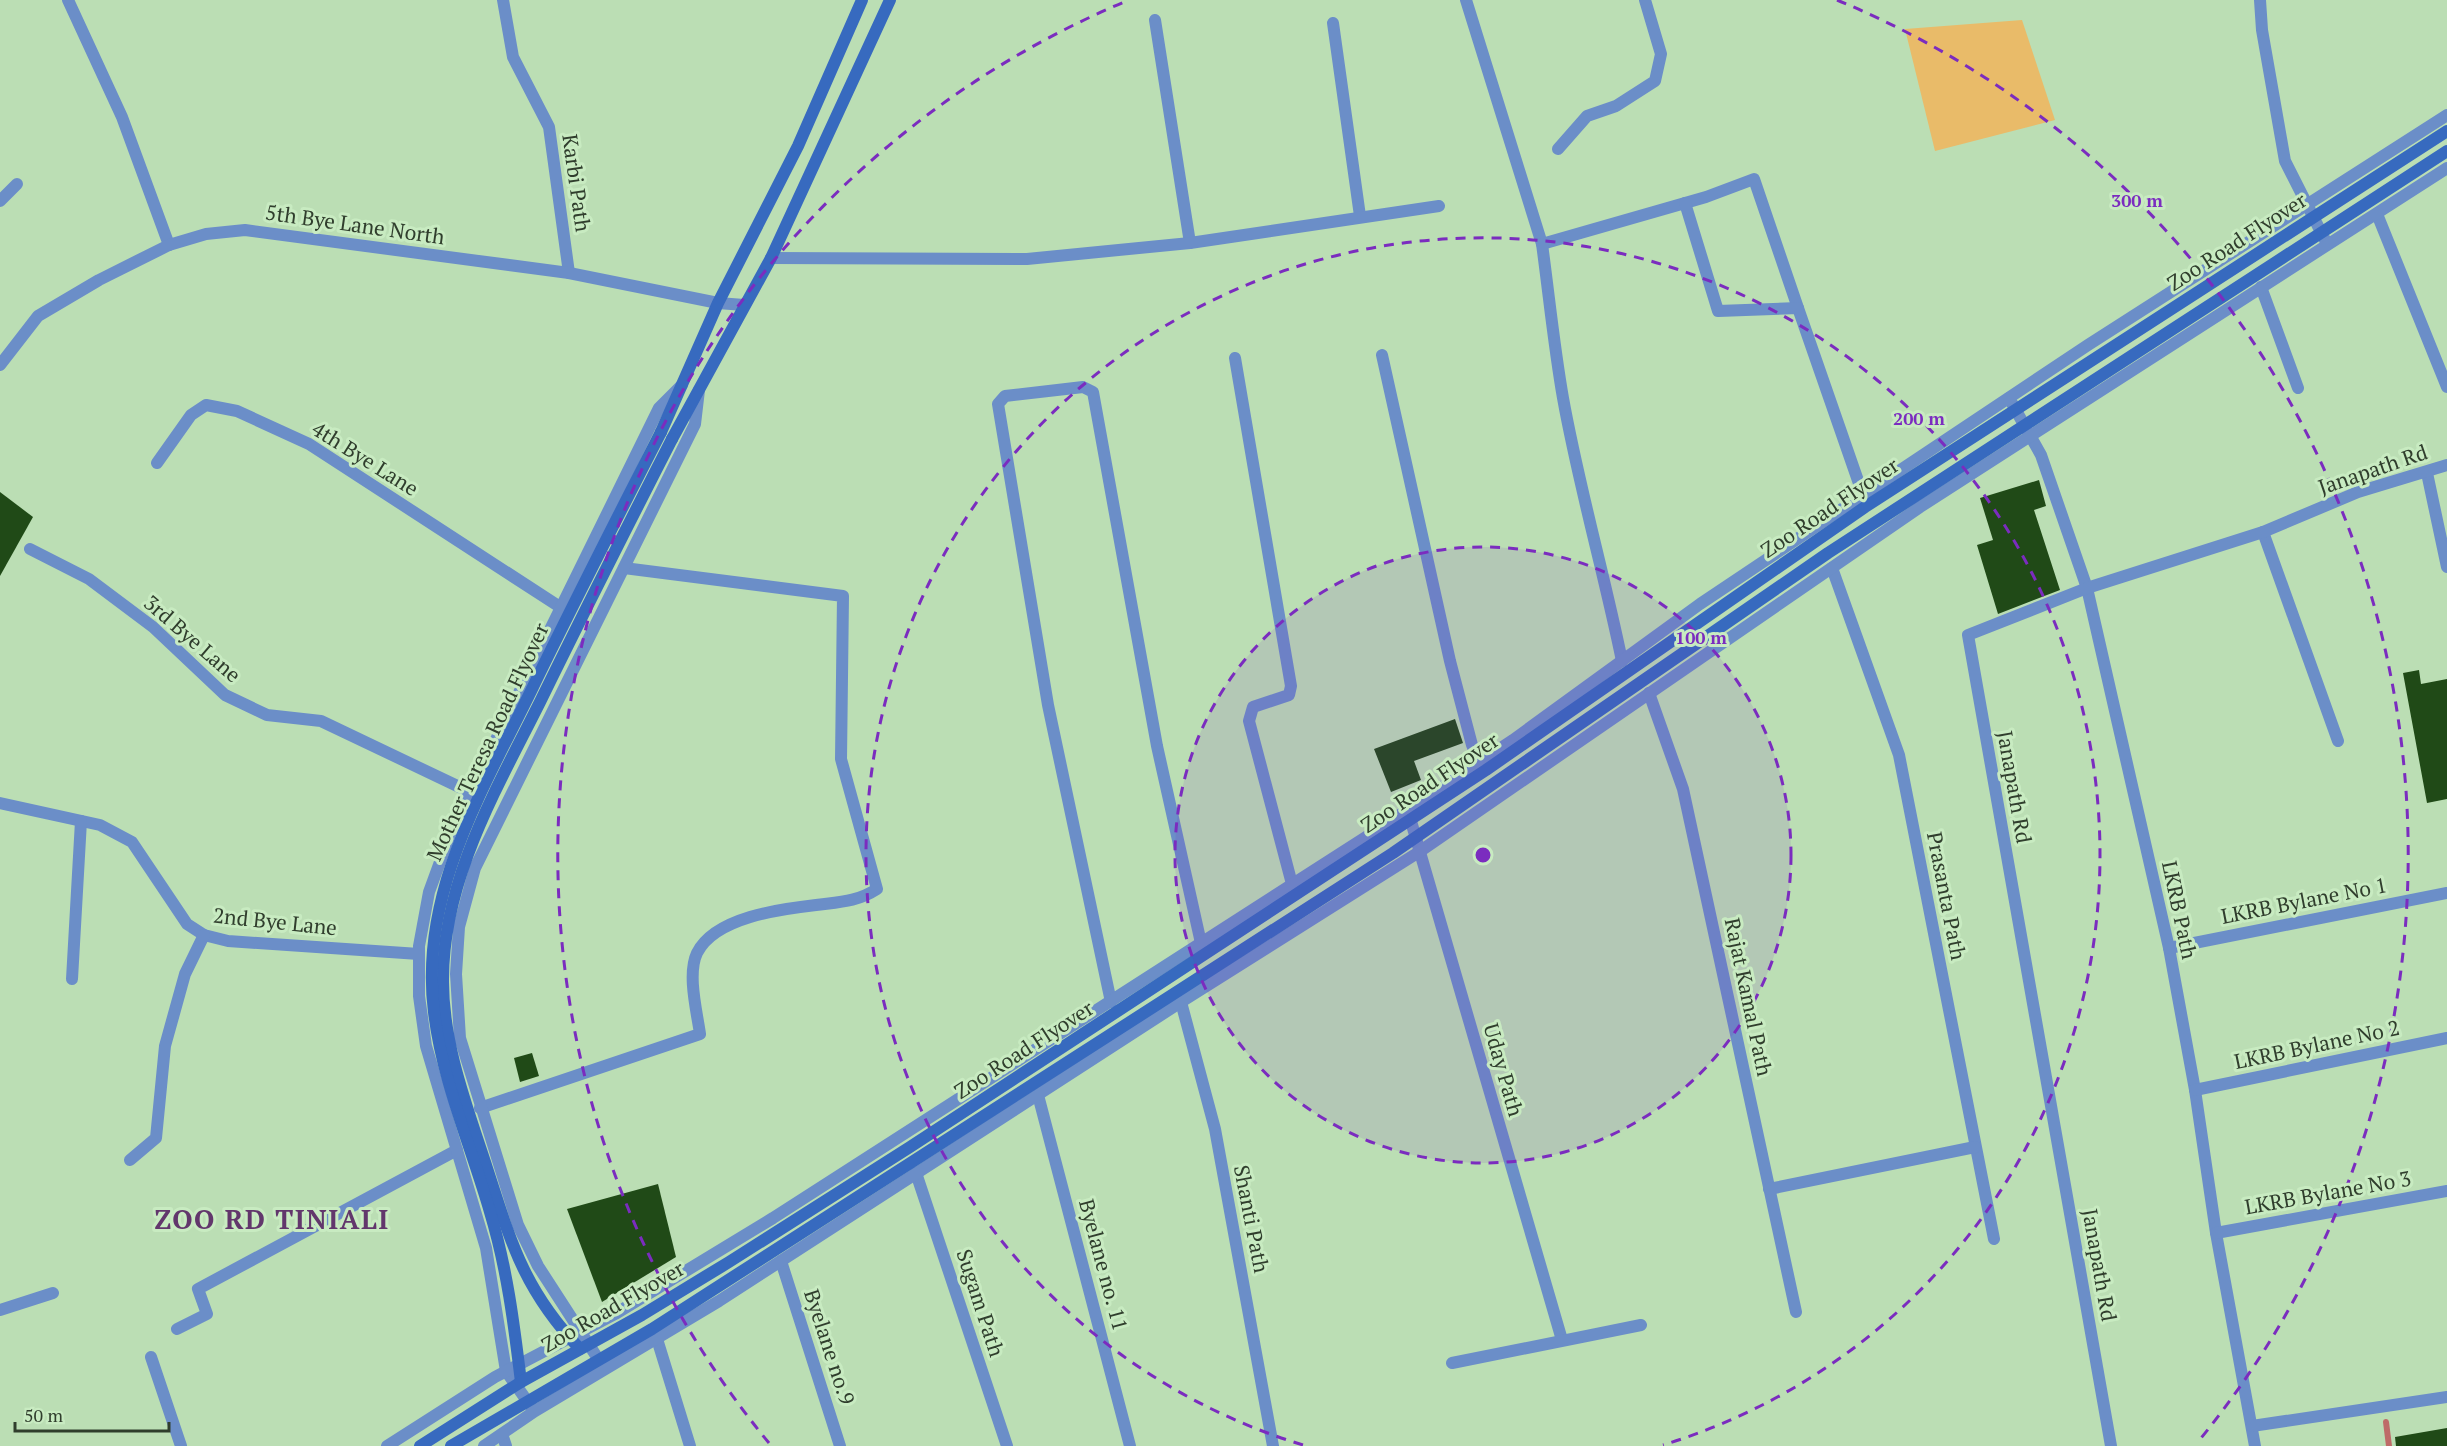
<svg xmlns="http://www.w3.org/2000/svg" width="2447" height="1446" font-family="'PT Serif',serif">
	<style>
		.green { fill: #e9bb69 }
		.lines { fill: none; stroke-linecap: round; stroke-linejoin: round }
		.stream { stroke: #be6b68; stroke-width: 6 }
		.building { fill: #204a17 }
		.minor { stroke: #6b8ec8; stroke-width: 12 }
		.tertiary { stroke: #6b8ec8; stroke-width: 12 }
		.secondary { stroke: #376abf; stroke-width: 12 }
		.secondary-bridge { stroke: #376abf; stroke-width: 12 }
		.ring { fill: none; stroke: #7b2cbf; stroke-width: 3; stroke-dasharray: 10 8 }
		.labels { text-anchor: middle; stroke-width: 6; stroke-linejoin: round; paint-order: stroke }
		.street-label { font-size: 21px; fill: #303e2d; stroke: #c8ebc1 }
		.district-label { font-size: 27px; font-weight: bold; letter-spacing: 1.5px; fill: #62376c; stroke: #c8ebc1 }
		.centre { fill: #7b2cbf; stroke: #c8ebc1; stroke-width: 3 }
		.ring-label { font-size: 18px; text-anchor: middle; font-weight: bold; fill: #7b2cbf; stroke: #c8ebc1; stroke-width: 6; stroke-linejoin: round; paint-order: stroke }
	</style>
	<rect width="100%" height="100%" fill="#bbdeb4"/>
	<!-- green -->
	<polygon class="green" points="2022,20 2055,120 1935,151 1905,29"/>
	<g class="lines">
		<!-- stream -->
		<polyline class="stream" points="2386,1422 2389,1446"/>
	</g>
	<!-- building -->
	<g class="building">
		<polygon points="2039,480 2046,506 2034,510 2060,590 1998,614 1977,545 1993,540 1980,498"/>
		<polygon points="0,492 33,517 0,576"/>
		<polygon points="2419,670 2421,684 2447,679 2447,799 2427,803 2403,673"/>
		<polygon points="1455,719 1463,743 1414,761 1421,780 1391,792 1374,749"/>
		<polygon points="532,1053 539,1076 520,1082 514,1058"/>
		<polygon points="658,1184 676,1257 602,1302 567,1209"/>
		<polygon points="2447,1428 2447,1446 2396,1446 2395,1437"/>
	</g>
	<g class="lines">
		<!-- minor -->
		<g class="minor">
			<polyline points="68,0 122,117 169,245"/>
			<polyline points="503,0 513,57 549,127 569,273"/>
			<polyline points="1466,0 1542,244 1706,197 1754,179 1798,308"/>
			<polyline points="2260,0 2262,30 2285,161 2326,242"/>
			<polyline points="1155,20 1190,243"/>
			<polyline points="1333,23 1360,216"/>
			<polyline points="1558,149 1587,116 1616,106 1655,81 1661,54 1645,0"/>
			<polyline points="0,201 17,184"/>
			<polyline points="1685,203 1718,311 1798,308 1863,495"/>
			<polyline points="2377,214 2447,387"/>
			<path d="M1542 244C1549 295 1554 347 1563 398 1579 487 1604 573 1622 661"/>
			<polyline points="771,258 1027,259 1190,243 1439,206"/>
			<polyline points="2261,287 2298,388"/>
			<polyline points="1382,355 1450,661 1472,745 1480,762"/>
			<polyline points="1235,358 1291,686 1289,695 1253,707 1249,721 1292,884"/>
			<polyline points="0,365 38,316 99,280 169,245 206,234 245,230 569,273 718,303 744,305"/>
			<polyline points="2009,398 2041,455 2087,588 2169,948 2195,1090 2216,1233 2255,1446"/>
			<polyline points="157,463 191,415 206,405 237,411 309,444 560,607"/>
			<polyline points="2427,473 2447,567"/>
			<polyline points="2263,532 2338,741"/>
			<polyline points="30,549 89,579 153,627 225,695 267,715 321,721 470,792"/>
			<polyline points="1832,568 1899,755 1994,1239"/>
			<polyline points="1649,693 1683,789 1796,1312"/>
			<polyline points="0,803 100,825 132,842 187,924 204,935 228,941 419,954"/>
			<polyline points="1408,811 1562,1340"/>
			<polyline points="2169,948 2447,893"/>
			<polyline points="72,979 81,821"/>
			<polyline points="1111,1002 1048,705 998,404 1005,396 1083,387 1093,392 1157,746 1201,943"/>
			<polyline points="1181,1002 1215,1129 1273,1446"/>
			<polyline points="2195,1090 2447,1038"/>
			<polyline points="1038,1095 1130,1446"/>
			<path d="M480 1108 700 1034C697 1012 687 974 697 953 715 917 781 909 816 905 839 902 857 902 877 889L841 759 843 596 624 568"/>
			<polyline points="130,1160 156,1138 165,1046 185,974 204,935"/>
			<polyline points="916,1173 1007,1446"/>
			<polyline points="1769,1189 1975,1147"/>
			<polyline points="2216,1233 2447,1191"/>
			<polyline points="781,1261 840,1446"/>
			<polyline points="0,1310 53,1293"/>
			<polyline points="177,1329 207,1314 198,1289 457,1150"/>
			<polyline points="657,1339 690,1446"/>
			<polyline points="151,1357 181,1446"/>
			<polyline points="1452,1363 1641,1325"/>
			<polyline points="2252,1426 2447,1397"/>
			<polyline points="502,1434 506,1446"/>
			<polyline points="2111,1446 1968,635 2087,588 2263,532 2358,492 2447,465"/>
		</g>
		<!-- tertiary -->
		<g class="tertiary">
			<polyline points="604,1368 538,1266 518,1225 460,1038 456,974 459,927 475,868 695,424 699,390"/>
			<polyline points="532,1408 506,1371 486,1248 426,1046 419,996 419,946 429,892 452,829 659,408 682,385"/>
			<polyline points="387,1446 495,1377 615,1314 773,1218 1380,828 1513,740 1700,604 1863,495 2088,345 2447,115"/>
			<polyline points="484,1446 535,1411 719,1301 1181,1002 1419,852 1920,507 2447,168"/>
		</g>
		<!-- secondary -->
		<g class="secondary">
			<polyline points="661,432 718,303 798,146 862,0"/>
			<polyline points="672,439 771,258 890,0"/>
		</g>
		<!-- secondary-bridge -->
		<g class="secondary-bridge">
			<path d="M580 1349C523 1289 511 1242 486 1165 467 1107 443 1044 443 982 442 881 496 790 540 702 583 614 627 527 672 439"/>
			<path d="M521 1382C514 1324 507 1268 490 1212 471 1146 442 1080 434 1012 419 895 482 791 531 691 573 604 617 518 661 432"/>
			<polyline points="420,1446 521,1382 642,1315 729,1262 910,1147 1486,770 1865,507 2447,131"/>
			<polyline points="451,1446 652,1329 1393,853 1828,553 2447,151"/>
		</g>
	</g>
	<!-- distance rings -->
	<circle cx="1483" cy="855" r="308" fill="#7b2cbf" fill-opacity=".12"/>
	<g class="ring">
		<circle cx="1483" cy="855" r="308"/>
		<path d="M1303 1445A617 617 0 1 1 1663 1445"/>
		<path d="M769 1443A925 925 0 0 1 1129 0M1837 0A925 925 0 0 1 2197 1443"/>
	</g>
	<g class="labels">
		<!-- street labels -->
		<g class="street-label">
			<text transform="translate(576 183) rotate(82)" y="7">Karbi Path</text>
			<text transform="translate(355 225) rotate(8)" y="7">5th Bye Lane North</text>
			<text transform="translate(2237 242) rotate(-33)" y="7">Zoo Road Flyover</text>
			<text transform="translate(365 459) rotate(32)" y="7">4th Bye Lane</text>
			<text transform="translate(2373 470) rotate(-19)" y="7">Janapath Rd</text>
			<text transform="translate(1830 508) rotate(-34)" y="7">Zoo Road Flyover</text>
			<text transform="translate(192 639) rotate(41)" y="7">3rd Bye Lane</text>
			<text transform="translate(488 742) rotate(-65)" y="7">Mother Teresa Road Flyover</text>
			<text transform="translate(1430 783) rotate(-34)" y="7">Zoo Road Flyover</text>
			<text transform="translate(2014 787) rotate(80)" y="7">Janapath Rd</text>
			<text transform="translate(1946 896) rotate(79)" y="7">Prasanta Path</text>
			<text transform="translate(2304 901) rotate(-11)" y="7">LKRB Bylane No 1</text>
			<text transform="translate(2179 910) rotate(78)" y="7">LKRB Path</text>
			<text transform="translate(275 922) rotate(6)" y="7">2nd Bye Lane</text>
			<text transform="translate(1748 997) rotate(78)" y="7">Rajat Kamal Path</text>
			<text transform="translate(2317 1045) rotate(-12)" y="7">LKRB Bylane No 2</text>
			<text transform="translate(1024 1050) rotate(-33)" y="7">Zoo Road Flyover</text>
			<text transform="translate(1503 1070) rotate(74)" y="7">Uday Path</text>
			<text transform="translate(2328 1193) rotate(-10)" y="7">LKRB Bylane No 3</text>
			<text transform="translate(1251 1219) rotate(79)" y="7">Shanti Path</text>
			<text transform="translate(1103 1265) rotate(75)" y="7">Byelane no. 11</text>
			<text transform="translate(2099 1265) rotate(80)" y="7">Janapath Rd</text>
			<text transform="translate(980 1303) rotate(72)" y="7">Sugam Path</text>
			<text transform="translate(613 1307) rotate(-30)" y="7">Zoo Road Flyover</text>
			<text transform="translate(829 1347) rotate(72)" y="7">Byelane no.9</text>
		</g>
		<!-- district labels -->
		<g class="district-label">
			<text x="272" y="1229">ZOO RD TINIALI</text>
		</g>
	</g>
	<circle cx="1483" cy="855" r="9" class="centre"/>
	<g class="ring-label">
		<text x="2137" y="207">300 m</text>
		<text x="1919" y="425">200 m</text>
		<text x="1701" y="644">100 m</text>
	</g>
	<!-- scale -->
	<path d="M15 1422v9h154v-9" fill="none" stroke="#303e2d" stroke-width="3"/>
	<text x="24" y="1422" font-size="18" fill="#303e2d" stroke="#c8ebc1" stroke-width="4.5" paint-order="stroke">50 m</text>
</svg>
